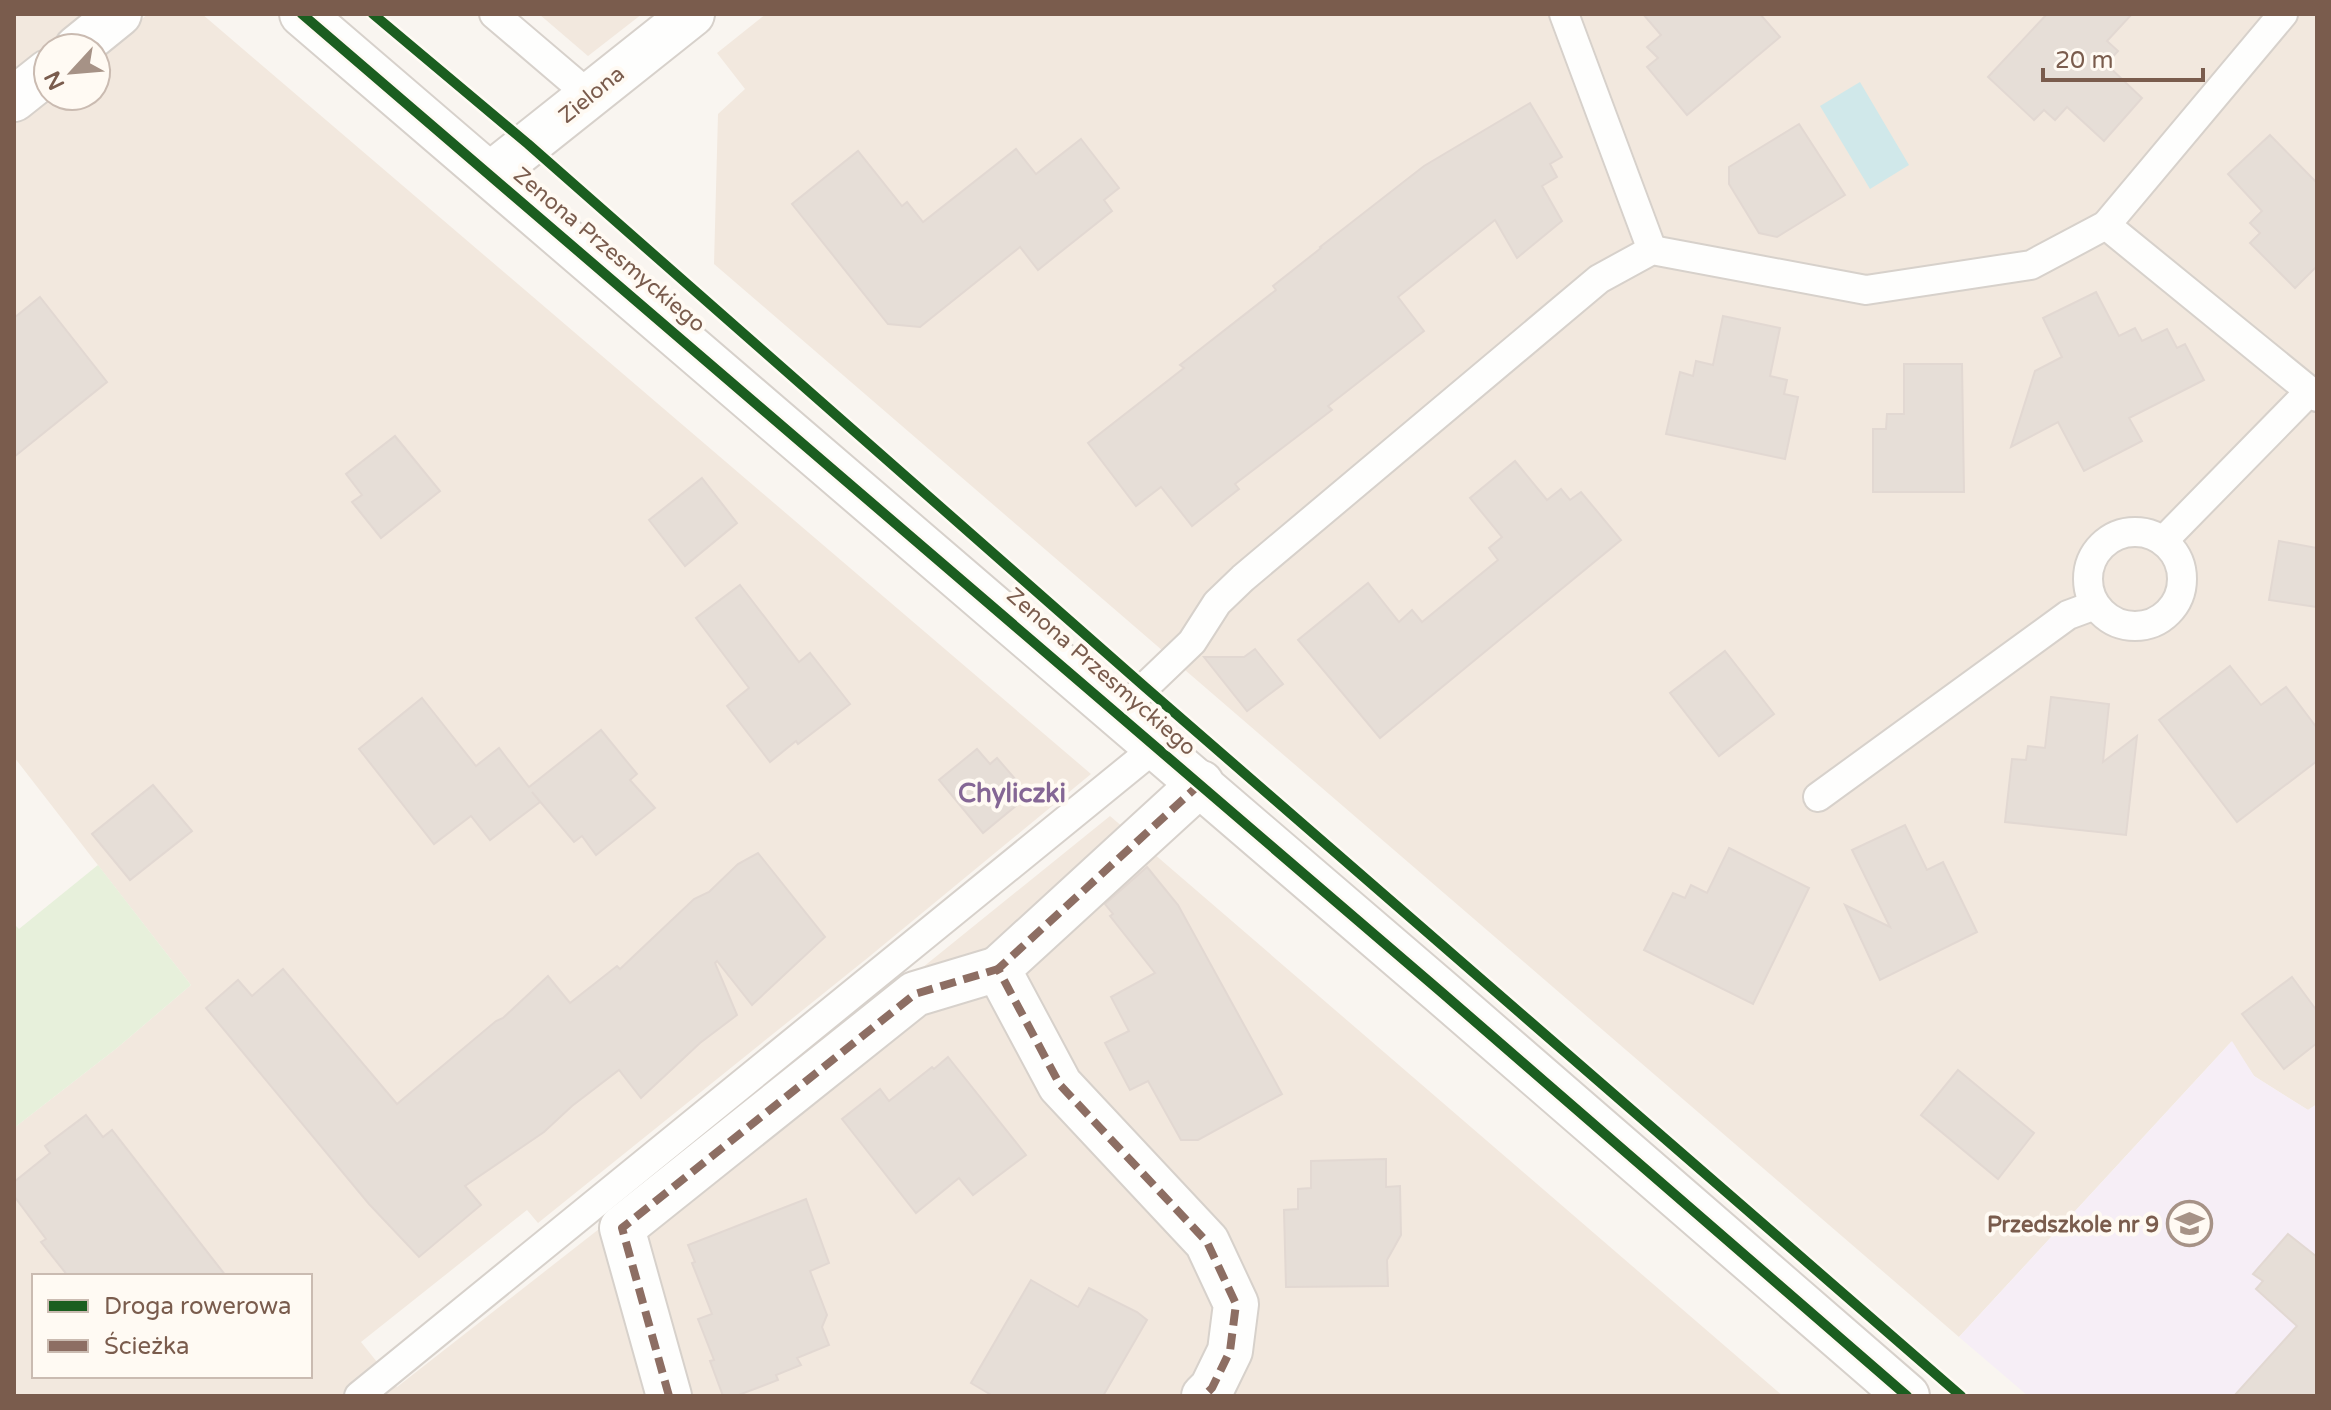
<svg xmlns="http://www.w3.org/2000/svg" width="2331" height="1410" font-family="'Varela Round',sans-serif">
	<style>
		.residential { fill: #f2e8de; fill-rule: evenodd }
		.education { fill: #f6eef6 }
		.green { fill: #e7f0db }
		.water { fill: #d0e8ea }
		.building { fill: #e6ded7; stroke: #e2d8d2; stroke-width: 2 }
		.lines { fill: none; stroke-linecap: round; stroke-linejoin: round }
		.service-casing { stroke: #d7d1cb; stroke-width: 32 }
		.minor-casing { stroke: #d7d1cb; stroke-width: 48 }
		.service { stroke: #fefefd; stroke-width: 28 }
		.minor { stroke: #fefefd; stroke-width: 44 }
		.quiet { stroke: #8d6e63; stroke-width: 8; stroke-dasharray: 16 8; stroke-linecap: butt }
		.cycleway-casing { stroke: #fffaf3; stroke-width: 15 }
		.cycleway { stroke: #1b5e20; stroke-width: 10 }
		.labels { text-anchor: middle; stroke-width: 8; stroke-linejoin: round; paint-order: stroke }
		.street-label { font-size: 22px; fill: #7a5c4d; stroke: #fffaf3 }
		.poi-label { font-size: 22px; font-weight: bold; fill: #7a5c4d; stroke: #fffaf3; text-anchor: end }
		.quarter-label { font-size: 26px; font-weight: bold; fill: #846695; stroke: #fffaf3 }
	</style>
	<rect width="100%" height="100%" fill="#f9f5f0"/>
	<!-- residential -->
	<g class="residential">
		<polygon points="14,14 97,14 55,48 48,48 48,54 14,81"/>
		<path d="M148 14H202L1091 774 870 956 538 1223 527 1210 361 1342 397 1387 599 1229 1110 816 1783 1396H14V1128L117 1048 191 985 14 757V122L48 94V96H96V56ZM34 1276H310V1376H34Z"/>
		<polygon points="539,14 642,14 588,56"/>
		<polygon points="766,14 2317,14 2317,1104 2308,1110 2254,1076 2231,1042 1959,1337 714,264 718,114 745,89 717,53"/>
	</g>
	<!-- education -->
	<polygon class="education" points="2232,1041 2254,1076 2308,1110 2317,1104 2317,1396 2028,1396 1959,1337"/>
	<!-- green -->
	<polygon class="green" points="98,865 191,985 117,1048 14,1128 14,924 19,929"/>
	<!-- water -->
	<polygon class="water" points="1860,82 1909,165 1870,189 1820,106"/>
	<!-- building -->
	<g class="building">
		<polygon points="1643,14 1760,14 1780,37 1687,115 1647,67 1658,58 1647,47 1661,35"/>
		<polygon points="2047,14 2132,14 2107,41 2118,51 2106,64 2142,98 2104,141 2067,107 2055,120 2044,110 2034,120 1988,77"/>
		<polygon points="1530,103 1562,157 1550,164 1557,177 1542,186 1562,221 1517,258 1495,220 1398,297 1424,331 1328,406 1332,410 1235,484 1239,489 1192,526 1161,487 1136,506 1088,443 1184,368 1180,365 1276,290 1273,286 1321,248 1320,247 1424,166"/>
		<polygon points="1799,124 1845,195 1777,237 1759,233 1729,184 1729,167"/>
		<polygon points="2270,135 2317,183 2317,266 2295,288 2250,243 2260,233 2250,223 2262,211 2228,174"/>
		<polygon points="1081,139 1119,188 1104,200 1112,211 1038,270 1020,247 920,327 888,324 792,204 858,151 902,206 907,202 923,222 1016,149 1036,174"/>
		<polygon points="2096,292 2119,336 2135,328 2142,341 2167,329 2177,348 2185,344 2204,380 2129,418 2142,441 2084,471 2058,422 2011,447 2035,371 2062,357 2043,318"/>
		<polygon points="40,297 107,382 14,457 14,318"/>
		<polygon points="1723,316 1780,328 1770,376 1787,380 1784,394 1798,397 1785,459 1666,434 1680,372 1693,376 1696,361 1713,365"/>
		<polygon points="1904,364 1962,364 1964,492 1873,492 1873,429 1886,429 1887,414 1904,414"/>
		<polygon points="395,436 440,491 381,538 352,502 362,495 346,474"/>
		<polygon points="1515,461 1547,500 1561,489 1570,500 1581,492 1621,540 1380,738 1298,640 1368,583 1399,622 1412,610 1422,622 1498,560 1489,548 1502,537 1470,498"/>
		<polygon points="702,478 737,523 685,566 649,520"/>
		<polygon points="2279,541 2317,548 2317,607 2269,600"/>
		<polygon points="740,585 799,662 810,653 850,704 798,744 796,741 770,762 727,706 749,688 696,618"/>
		<polygon points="1255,649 1283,684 1247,711 1204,657 1244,657"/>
		<polygon points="1725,651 1774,714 1719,756 1670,693"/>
		<polygon points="2230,666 2261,705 2286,687 2317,728 2317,761 2237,822 2159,720"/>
		<polygon points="2051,697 2109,704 2103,762 2137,736 2126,835 2005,822 2012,759 2026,760 2028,746 2045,748"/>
		<polygon points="422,698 476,766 499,748 529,787 601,730 637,774 630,780 655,808 596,855 582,836 574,842 532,792 540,802 490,840 471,816 434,844 359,749"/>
		<polygon points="977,749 990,764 997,758 1029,795 983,833 939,780"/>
		<polygon points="153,785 192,831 130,880 92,834"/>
		<polygon points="1905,825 1927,870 1943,862 1977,932 1880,980 1845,905 1890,927 1852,850"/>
		<polygon points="1729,848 1809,888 1753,1004 1644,950 1673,893 1685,898 1691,885 1707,893"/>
		<polygon points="758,853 825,937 752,1005 717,961 715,963 737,1015 700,1043 641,1098 619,1070 572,1106 544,1132 465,1186 481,1205 419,1257 369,1204 206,1008 238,980 252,996 283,969 397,1104 496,1021 503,1018 548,976 570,1003 617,966 620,969 694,899 709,892 738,864"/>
		<polygon points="1147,867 1178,905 1282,1094 1198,1140 1181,1140 1148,1081 1130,1090 1105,1043 1129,1031 1111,997 1155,973 1110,916 1113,914 1105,904"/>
		<polygon points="2292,977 2317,1011 2317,1043 2284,1069 2242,1014"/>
		<polygon points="948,1057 1026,1155 973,1195 959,1178 916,1213 842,1119 880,1089 889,1101 932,1067 934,1069"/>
		<polygon points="1958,1070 2034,1133 1998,1179 1921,1115"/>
		<polygon points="86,1115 103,1137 112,1130 226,1276 68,1276 41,1242 46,1239 14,1196 14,1182 50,1153 45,1146"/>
		<polygon points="1386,1159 1386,1187 1400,1186 1401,1235 1387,1260 1388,1286 1286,1287 1284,1210 1298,1209 1298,1189 1311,1188 1311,1161"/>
		<polygon points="806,1199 829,1263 810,1271 827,1315 822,1327 829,1345 797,1358 801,1365 776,1375 778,1380 736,1396 723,1396 710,1361 714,1360 698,1319 712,1314 692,1263 695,1262 688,1245"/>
		<polygon points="2288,1234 2317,1257 2317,1396 2234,1396 2297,1326 2256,1289 2263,1281 2253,1274"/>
		<polygon points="1031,1280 1078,1307 1089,1288 1137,1312 1147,1320 1103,1396 993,1396 971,1383"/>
	</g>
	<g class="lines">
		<defs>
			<g id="service">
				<polyline points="494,14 589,95"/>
				<polyline points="1564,14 1652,250"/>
				<polyline points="2106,225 2317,397"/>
				<circle cx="2135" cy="579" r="47"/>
				<polyline points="2163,541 2309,392"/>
				<polyline points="1121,713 1145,687 1192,642 1217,603 1243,578 1599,279 1652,250 1866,290 2031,265 2106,225 2283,14"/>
				<polyline points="1818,797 2068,615 2095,605"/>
				<polyline points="359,1396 1157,746"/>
			</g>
			<g id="minor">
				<path d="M302 14C840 471 1374 933 1907 1396"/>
				<polyline points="77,48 119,14"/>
				<polyline points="14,99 48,72"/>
				<polyline points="491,174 692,14"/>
				<polyline points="1201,783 998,969 1060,1085 1207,1242 1236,1304 1230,1351 1212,1388 1204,1396"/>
				<polyline points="669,1396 622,1228 915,994 998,969"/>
			</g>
		</defs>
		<!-- service casing -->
		<use href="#service" class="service-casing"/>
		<!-- minor casing -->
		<use href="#minor" class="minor-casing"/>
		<!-- service -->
		<use href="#service" class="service"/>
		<!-- minor -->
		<use href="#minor" class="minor"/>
		<!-- quiet -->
		<g class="quiet">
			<polyline points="1201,783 998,969 1060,1085 1207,1242 1236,1304 1230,1351 1212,1388 1204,1396"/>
			<polyline points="669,1396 622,1228 915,994 998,969"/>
		</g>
		<defs>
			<g id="cycleway">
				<path d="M302 14C840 471 1374 933 1907 1396"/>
				<polyline points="373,14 528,144 1145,687 1961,1396"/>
			</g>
		</defs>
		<!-- cycleway casing -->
		<use href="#cycleway" class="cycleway-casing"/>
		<!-- cycleway -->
		<use href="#cycleway" class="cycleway"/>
	</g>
	<!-- icons -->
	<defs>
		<symbol id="school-ring" viewBox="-11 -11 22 22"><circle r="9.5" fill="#fffaf3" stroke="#a69286" stroke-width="1.5"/><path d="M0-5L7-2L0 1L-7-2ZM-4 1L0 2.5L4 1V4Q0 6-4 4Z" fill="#a69286"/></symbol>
	</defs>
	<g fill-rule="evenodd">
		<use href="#school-ring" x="2164" y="1198" width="51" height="51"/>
	</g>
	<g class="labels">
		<!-- street labels -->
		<g class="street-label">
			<text transform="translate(591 94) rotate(-39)" y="8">Zielona</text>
			<text transform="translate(610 249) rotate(40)" y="8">Zenona Przesmyckiego</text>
			<text transform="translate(1102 671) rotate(41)" y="8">Zenona Przesmyckiego</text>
		</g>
		<!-- poi labels -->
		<g class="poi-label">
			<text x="2159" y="1232">Przedszkole nr 9</text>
		</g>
		<!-- quarter labels -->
		<g class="quarter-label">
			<text x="1012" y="802">Chyliczki</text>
		</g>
	</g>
	<!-- border -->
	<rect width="2331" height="1410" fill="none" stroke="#7a5c4d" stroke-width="32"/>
	<!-- legend -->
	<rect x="32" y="1274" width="280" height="104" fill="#fffaf3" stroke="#cabbb1" stroke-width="2"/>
	<rect x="48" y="1300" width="40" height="12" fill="#1b5e20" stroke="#cabbb1" stroke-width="2"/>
	<text x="104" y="1314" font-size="24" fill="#7a5c4d">Droga rowerowa</text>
	<rect x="48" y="1340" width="40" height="12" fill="#8d6e63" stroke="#cabbb1" stroke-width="2"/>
	<text x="104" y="1354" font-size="24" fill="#7a5c4d">Ścieżka</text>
	<!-- north arrow -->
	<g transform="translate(72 72) rotate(244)"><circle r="38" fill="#fffaf3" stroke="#cabbb1" stroke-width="2"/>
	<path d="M0-6L14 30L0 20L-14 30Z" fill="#a69286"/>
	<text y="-12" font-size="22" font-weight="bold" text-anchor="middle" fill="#7a5c4d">N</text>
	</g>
	<!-- scale -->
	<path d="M2043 68v12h160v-12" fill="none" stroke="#7a5c4d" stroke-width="4"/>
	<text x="2055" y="68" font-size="24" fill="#7a5c4d" stroke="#fffaf3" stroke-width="6" paint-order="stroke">20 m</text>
</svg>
